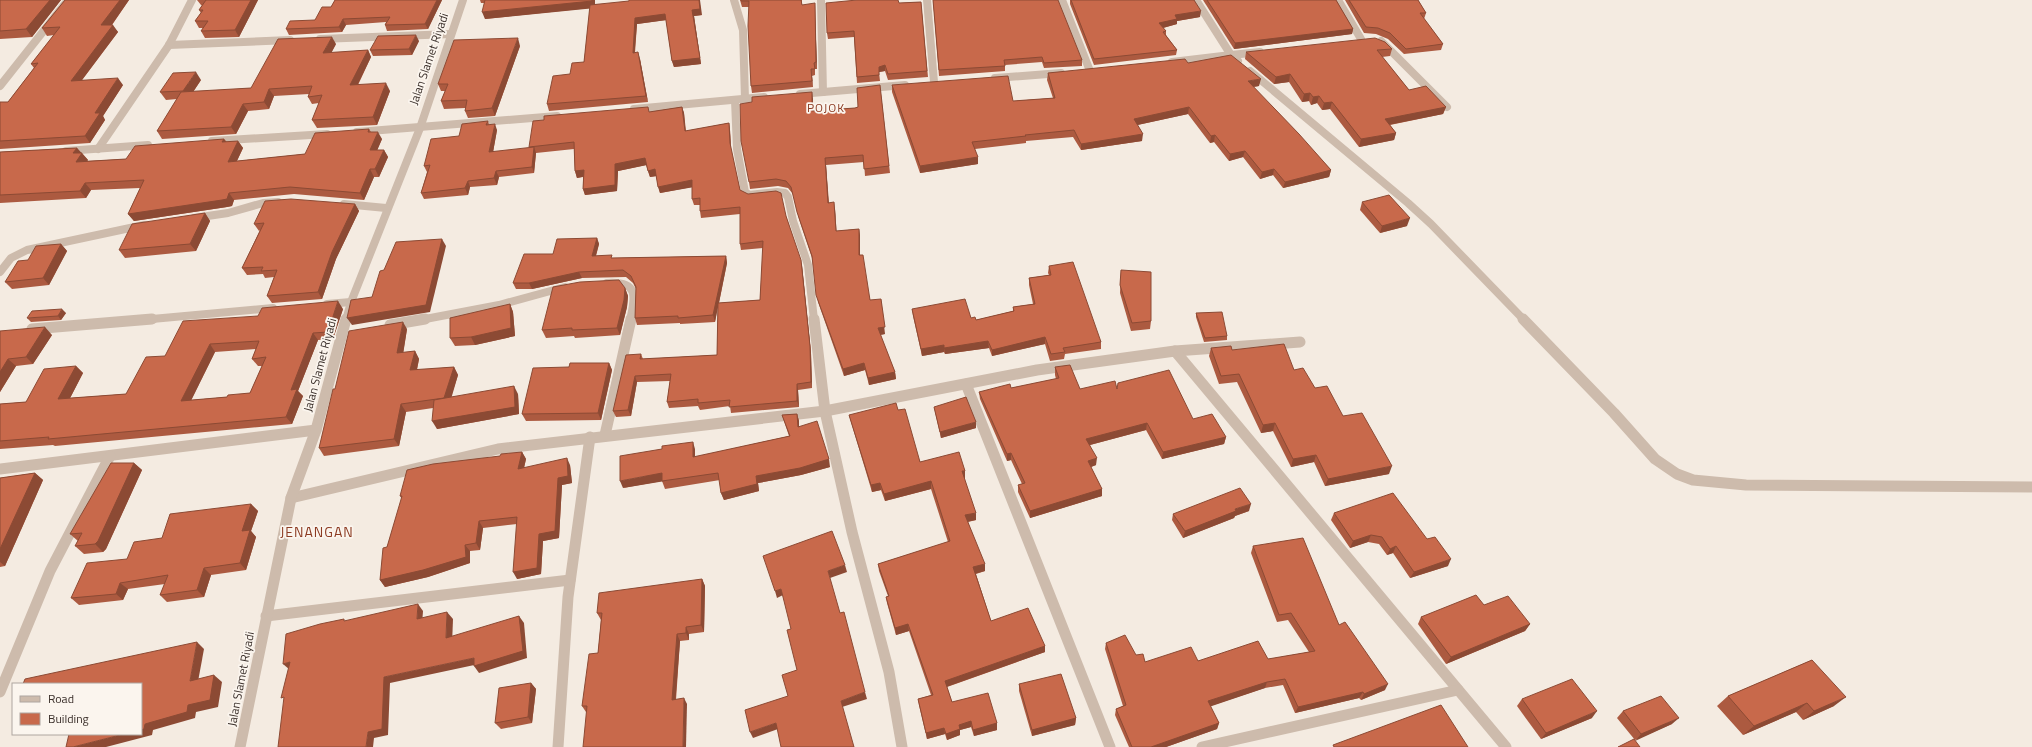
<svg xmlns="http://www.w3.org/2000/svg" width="2032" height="747" font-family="'Titillium Web',sans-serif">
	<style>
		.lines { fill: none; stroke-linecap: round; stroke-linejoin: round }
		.minor-far1 { stroke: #cdbbac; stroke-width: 8 }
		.minor { stroke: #cdbbac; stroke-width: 11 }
		.tertiary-far1 { stroke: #cdbbac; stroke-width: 8 }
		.tertiary { stroke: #cdbbac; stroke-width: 11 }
		.wall { fill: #ac5a40; fill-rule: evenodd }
		.shaded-wall { fill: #8c4a34 }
		.building { fill: #c8694b; stroke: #8c4a34; fill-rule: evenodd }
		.labels { text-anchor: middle; stroke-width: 3.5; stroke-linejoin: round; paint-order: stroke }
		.street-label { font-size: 12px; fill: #3b302b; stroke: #fbf5ee }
		.far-quarter-label { font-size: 12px; letter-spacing: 1px; fill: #8c3b22; stroke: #fbf5ee }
		.quarter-label { font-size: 14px; letter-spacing: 1px; fill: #8c3b22; stroke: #fbf5ee }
	</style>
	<rect width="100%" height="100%" fill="#f4ebe1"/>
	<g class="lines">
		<!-- minor-far1 -->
		<g class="minor-far1">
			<polyline points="734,0 743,30 745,99"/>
			<polyline points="821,0 823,92"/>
			<polyline points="927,0 934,82"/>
			<polyline points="1062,0 1090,71"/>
			<polyline points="1196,0 1231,55 1260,52"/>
			<polyline points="1338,0 1361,39"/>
			<polyline points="320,39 451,34"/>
			<polyline points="1381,41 1447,107"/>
			<polyline points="169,45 290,40"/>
			<polyline points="1172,62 1231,55 1238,61"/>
			<polyline points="1250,71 1408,203 1431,224 1524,320"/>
			<polyline points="995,78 1061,73"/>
			<polyline points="0,86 68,0"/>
			<polyline points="800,94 905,85"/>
			<polyline points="735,100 737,149 745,192 749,195 777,192 785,193 788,197 793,221 808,265 814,320"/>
			<polyline points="634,109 764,97"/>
			<polyline points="357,132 557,116"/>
			<polyline points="212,141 327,134"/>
			<polyline points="98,149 169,45 192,0"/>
			<polyline points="66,151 148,145"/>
			<polyline points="344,204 386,208"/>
			<polyline points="194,218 228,213 263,203 278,202"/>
			<polyline points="0,272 11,258 27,250 144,225"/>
			<path d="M607 283C638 281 636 295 630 320"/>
			<polyline points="327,304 351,302"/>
			<polyline points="141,320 273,308"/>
			<polyline points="420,320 499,305 565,287"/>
		</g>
		<!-- minor -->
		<g class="minor">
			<polyline points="814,319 825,411 852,532 889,672 902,747"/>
			<polyline points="1523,319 1614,413 1655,459 1677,474 1693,480 1746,485 2032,487"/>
			<polyline points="390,325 425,319"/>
			<polyline points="32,329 152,319"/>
			<polyline points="1175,351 1300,342"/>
			<polyline points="966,384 1110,747"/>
			<polyline points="605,435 631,319"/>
			<polyline points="0,469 316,430"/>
			<polyline points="291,498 498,449 825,411 1037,370 1175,351 1506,747"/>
			<polyline points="266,616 570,580"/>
			<polyline points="0,692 50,571 110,456"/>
			<polyline points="558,747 568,597 590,437"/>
			<polyline points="1202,747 1458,690"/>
		</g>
		<!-- tertiary-far1 -->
		<polyline class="tertiary-far1" points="346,320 351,302 420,128 463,0"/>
		<!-- tertiary -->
		<polyline class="tertiary" points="240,747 291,498 316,430 346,319"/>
	</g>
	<!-- wall -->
	<g class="wall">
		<polygon points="0,0 61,0 32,37 0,39"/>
		<polygon points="65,0 129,0 112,25 118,32 82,80 123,85 103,116 105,120 90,143 0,149 0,102 8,102 34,68 31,64 54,35 47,36 42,28"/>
		<polygon points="197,0 258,0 239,37 205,38 201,31 203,28 199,28 195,21 201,13 199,10 202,5 201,5"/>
		<polygon points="335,0 442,0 428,29 387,31 385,25 386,22 346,25 342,32 289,35 286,29 315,20 331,7"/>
		<polygon points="480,0 595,0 595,4 702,15 694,16 701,64 674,67 672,61 666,20 637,24 635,53 640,59 648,102 549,111 547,104 570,74 584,62 590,8 485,19 484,3 481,3"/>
		<polygon points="740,0 802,0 802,5 815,10 817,69 815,69 815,75 812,76 813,87 752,93 751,86 749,7 742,7"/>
		<polygon points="933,0 1082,60 1082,66 1044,68 1042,62 1005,65 1005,71 939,76"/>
		<polygon points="1070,0 1194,0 1200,17 1177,21 1177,24 1163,28 1166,31 1166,35 1177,50 1176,55 1094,65 1070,4"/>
		<polygon points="1203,0 1336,0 1353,29 1352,34 1234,49"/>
		<polygon points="1345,0 1418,0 1426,13 1424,19 1443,44 1441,50 1404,54 1388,39 1376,34 1364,33"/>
		<polygon points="921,2 928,77 888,80 885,71 879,72 880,81 857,83 854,37 828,39 827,33 899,3"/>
		<polygon points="419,41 412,55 373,56 370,50"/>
		<polygon points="336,44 331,53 368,50 371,57 358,85 390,91 377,125 317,128 312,120 319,103 312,104 308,97 309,94 274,96 269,109 248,111 236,134 162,139 157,131 177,99 166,100 160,92 201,80 193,92 251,88"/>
		<polygon points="520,46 495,116 468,118 465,111 465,108 444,109 441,101 445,91 441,91 438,84"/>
		<polygon points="1392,49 1390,56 1382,57 1409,90 1446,107 1443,114 1390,125 1396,133 1394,140 1359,147 1330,109 1322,110 1317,103 1311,105 1309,101 1302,102 1289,82 1274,84 1245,59 1246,52"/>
		<polygon points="1188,63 1259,86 1253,87 1331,170 1329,177 1283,188 1273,175 1260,179 1243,157 1229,161 1214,142 1210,143 1188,114 1137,125 1142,141 1081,150 1073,137 1026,141 1026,143 975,149 978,164 920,173 892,92 892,85 1013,101 1053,98 1047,80 1048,73"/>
		<polygon points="880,85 890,173 865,176 864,162 826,165 829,203 835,209 836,231 859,229 860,236 860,255 870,300 885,334 880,335 895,372 896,379 869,385 865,370 844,376 818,302 813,261 799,219 793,194 788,188 778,186 750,189 749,182 813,99 813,111 855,108 858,107"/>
		<polygon points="682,107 684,113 686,131 729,123 730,130 731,150 740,190 786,216 802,266 811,353 812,388 798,390 799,407 731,413 730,406 700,410 698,406 669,408 667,402 670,381 637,382 631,416 616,417 613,411 641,354 643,359 717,355 718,304 715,322 680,324 680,323 637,325 635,318 636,289 633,283 626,277 582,278 532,289 516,289 513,283 553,254 597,238 599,244 596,256 613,258 726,256 727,263 719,303 760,300 763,248 741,250 740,244 740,214 701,218 700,211 700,205 694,205 692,199 692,187 660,193 656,176 650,177 646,165 618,171 617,191 585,195 583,189 583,177 577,178 575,171 574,149 536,153 534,173 499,177 497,185 470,187 468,195 424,199 421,193 427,172 424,166 459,136 488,121 489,125 497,130 493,152 530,148 529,147 649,112"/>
		<polygon points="369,129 371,132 382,139 377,150 384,150 388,157 379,177 374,177 364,200 294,194 234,200 232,206 227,207 134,221 128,214 140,188 91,190 86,198 0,203 0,152 77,148 81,153 82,153 88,160 87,161 126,159 224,139 227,142 238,141 243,148 237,161 305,154"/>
		<polygon points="1362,202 1407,226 1380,233 1360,210"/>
		<polygon points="355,204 359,211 336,259 322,299 272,303 267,296 274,277 265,278 263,274 247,275 242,268 260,230 259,231 254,224"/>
		<polygon points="205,213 210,221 196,251 125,258 119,250"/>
		<polygon points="61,244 67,251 49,285 12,289 5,282 28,260"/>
		<polygon points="1049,266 1101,342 1101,349 1065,354 1064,359 1050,361 1045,344 992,356 989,348 945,354 944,352 922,356 913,316 912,309 971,318 976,320 1013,311 1013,307 1033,304 1029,285 1029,278 1049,275 1048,273"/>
		<polygon points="1121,270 1151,321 1150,329 1131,331 1120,293"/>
		<polygon points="625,288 628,296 627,307 620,335 575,338 574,336 546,338 542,330"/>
		<polygon points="510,304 513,312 515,336 475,345 455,346 450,338"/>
		<path d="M343 309 333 339 318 340 298 391 303 396 292 424 55 446 53 445 0 449V404L26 402 76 366 83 373 70 398 126 394 165 356 258 316ZM256 349 252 359 258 366H262L250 393 227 397 191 400 215 352Z"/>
		<polygon points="66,313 61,320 31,322 27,318"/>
		<polygon points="1196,313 1227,336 1227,340 1204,342 1196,317"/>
		<polygon points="407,329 403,353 415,351 419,359 417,370 454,367 458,375 451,397 518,394 519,414 437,429 433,408 406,412 399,446 324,456 319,448 335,389"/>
		<polygon points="0,331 52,335 33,364 16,366 0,392"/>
		<polygon points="1211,348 1232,350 1294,370 1315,388 1343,416 1389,474 1325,486 1314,462 1291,467 1273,431 1261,433 1237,382 1219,384 1209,356"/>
		<polygon points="609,363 612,370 601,420 526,421 522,414"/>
		<polygon points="1055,367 1080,389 1117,388 1193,419 1226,437 1224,444 1162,459 1146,430 1090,445 1096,465 1091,467 1102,489 1102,496 1030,518 1018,492 1018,485 1022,484 1011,460 1007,461 980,399 979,392 1011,388 1056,379 1055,375"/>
		<polygon points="934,407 976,428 941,438 935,412"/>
		<polygon points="898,410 920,462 965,478 964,478 976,520 968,522 985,571 976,574 991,621 1045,646 1045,652 947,687 952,702 997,723 997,730 974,736 971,727 960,730 960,735 947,740 945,734 927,739 919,705 918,699 931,695 909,631 896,635 887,603 886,597 888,596 879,571 878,564 948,542 931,489 885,501 881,490 872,492 851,422 849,415"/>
		<polygon points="797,414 799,421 799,426 830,467 801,475 758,483 759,491 724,500 721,493 720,480 665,489 662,481 623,488 695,449 695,457 789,436 782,415"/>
		<polygon points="522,452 526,459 524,468 570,465 572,483 562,485 559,538 543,541 541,574 517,579 517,524 483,528 480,550 470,551 470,563 428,577 385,587 380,580 387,547 402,499 400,496 500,456"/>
		<polygon points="134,463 142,470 106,549 103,552 84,554 75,546 78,541 70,534"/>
		<polygon points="35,473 43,480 5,566 0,567 0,478"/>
		<polygon points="251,504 258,511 251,531 256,537 246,570 211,575 204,597 167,602 160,595 165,584 128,589 123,600 79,605 71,598 127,559 162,538"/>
		<polygon points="1249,511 1235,516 1234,518 1183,538 1172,520 1173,514"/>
		<polygon points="1334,513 1427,539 1448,566 1410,578 1393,553 1387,555 1379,544 1368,542 1350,548 1331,520"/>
		<polygon points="1253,546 1339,625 1385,690 1361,700 1359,698 1295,713 1283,685 1265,688 1210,706 1219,723 1217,729 1166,747 1129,747 1115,715 1116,709 1123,706 1105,649 1106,643 1136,655 1145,662 1268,659 1309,652 1288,620 1277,622 1251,553"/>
		<polygon points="702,579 705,586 704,632 689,634 689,640 680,641 676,700 687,704 586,712 582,706 598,653 601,620 597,613"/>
		<polygon points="1484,605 1530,624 1525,631 1446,664 1418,624 1421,617"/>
		<polygon points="1812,660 1834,706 1803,720 1796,712 1743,735 1717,706 1728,696"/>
		<polygon points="531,683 536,689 532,723 501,729 495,723"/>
		<polygon points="1019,684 1076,718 1075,725 1032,736 1019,691"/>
		<polygon points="1522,699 1592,718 1541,739 1517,706"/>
		<polygon points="1623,711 1672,724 1635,740 1617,718"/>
	</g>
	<!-- shaded-wall -->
	<g class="shaded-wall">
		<polygon points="50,0 61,0 32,37 26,29"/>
		<polygon points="120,0 129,0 106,33 101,25"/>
		<polygon points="251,0 258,0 239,37 235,30"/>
		<polygon points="437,0 442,0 428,29 425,24"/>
		<polygon points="592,0 595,0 595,8 485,19 482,12"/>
		<polygon points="699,0 700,0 702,15 694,16 701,64 674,67 672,61 692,10"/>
		<polygon points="815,3 815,10 817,69 816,62"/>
		<polygon points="1201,11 1200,17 1177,21 1177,24 1159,29 1159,23 1175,15"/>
		<polygon points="665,14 667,20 637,24 634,59 633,53 635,18"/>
		<polygon points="343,19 346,25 342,32 339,27"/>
		<polygon points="113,25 118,32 76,88 71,81"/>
		<polygon points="1353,29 1352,34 1234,49 1235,43"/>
		<polygon points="416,35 419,41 412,55 409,49"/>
		<polygon points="332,37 336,44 327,61 323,53"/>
		<polygon points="518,38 520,46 495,116 492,108"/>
		<polygon points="368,50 371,57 354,92 350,85"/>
		<polygon points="638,52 640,59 648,102 646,96"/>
		<polygon points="885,65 885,71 879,72 879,67"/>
		<polygon points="811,69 812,76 813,87 812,81"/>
		<polygon points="196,72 201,80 189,98 183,91"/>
		<polygon points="1290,74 1289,82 1274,84 1276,77"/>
		<polygon points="118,78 123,85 103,116 105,120 90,143 85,136 95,113"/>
		<polygon points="1261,79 1259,86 1246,88 1248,81"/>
		<polygon points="386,83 390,91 377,125 373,117"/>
		<polygon points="269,89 274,96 269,109 264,102"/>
		<polygon points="812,92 813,99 813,118 812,111"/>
		<polygon points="1310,93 1309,101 1302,102 1304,94"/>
		<polygon points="1319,96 1317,103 1311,105 1313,97"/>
		<polygon points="1332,102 1330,109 1322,110 1324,103"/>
		<polygon points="243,104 248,111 236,134 231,127"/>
		<polygon points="682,107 684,113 686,137 685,131"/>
		<polygon points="1189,107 1188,114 1133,126 1134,119"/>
		<polygon points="1446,107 1443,114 1383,126 1385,119"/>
		<polygon points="729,123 730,130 731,150 730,143"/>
		<polygon points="495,124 497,130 492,158 489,152"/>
		<polygon points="378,132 382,139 374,158 370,150"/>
		<polygon points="1396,133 1394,140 1359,147 1361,139"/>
		<polygon points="1143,134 1142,141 1081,150 1081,144"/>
		<polygon points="1215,135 1214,142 1210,143 1211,136"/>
		<polygon points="224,139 229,146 222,142"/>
		<polygon points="238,141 243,148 233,169 228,162"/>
		<polygon points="534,147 536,153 534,173 532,167"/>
		<polygon points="77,148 88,160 81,169 76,162 73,153"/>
		<polygon points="384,150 388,157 379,177 375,169"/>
		<polygon points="1245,151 1243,157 1229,161 1230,154"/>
		<polygon points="978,157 978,164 920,173 920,166"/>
		<polygon points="645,158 647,165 618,171 617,191 585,195 583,189 615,164"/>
		<polygon points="825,158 826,165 829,210 828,203"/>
		<polygon points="370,169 374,177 364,200 360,193"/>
		<polygon points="655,169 657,176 650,177 648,171"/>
		<polygon points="1274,169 1273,175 1260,179 1262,172"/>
		<polygon points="584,170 586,176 577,178 575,171"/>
		<polygon points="1331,170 1329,177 1283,188 1285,182"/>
		<polygon points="496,171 499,177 497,185 494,178"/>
		<polygon points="692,180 694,187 660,193 658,187"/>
		<polygon points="468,181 470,187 468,195 465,188"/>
		<polygon points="85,183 91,190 86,198 80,191"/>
		<polygon points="229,193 234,200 232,206 227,207 134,221 128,214"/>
		<polygon points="834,202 835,209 837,238 836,231"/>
		<polygon points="355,204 359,211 336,259 322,299 318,292 332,252"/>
		<polygon points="205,213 210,221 196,251 190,244"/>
		<polygon points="1410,218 1407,226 1380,233 1382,226"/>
		<polygon points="859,229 860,236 860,262 859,255"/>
		<polygon points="597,238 599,244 594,262 592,256"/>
		<polygon points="442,239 446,246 430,312 352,325 347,318"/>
		<polygon points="61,244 67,251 49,285 43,278"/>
		<polygon points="726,256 727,263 715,322 713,315"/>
		<polygon points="801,260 802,266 811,353 812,388 811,382"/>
		<polygon points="579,272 582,278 532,289 529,283"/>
		<polygon points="625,288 628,296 627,307 620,335 617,328"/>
		<polygon points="881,299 885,334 879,335 878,328"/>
		<polygon points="338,301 343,309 333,339 328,332"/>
		<polygon points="510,304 513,312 515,336 475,345 471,337"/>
		<polygon points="62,309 66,313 61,320 58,316"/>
		<polygon points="403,322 407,329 402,361 397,353"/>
		<polygon points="45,327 52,335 33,364 26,357"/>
		<polygon points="313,333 318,340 298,391 303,396 292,424 286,417 291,390"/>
		<polygon points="1045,337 1045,344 992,356 992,350"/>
		<polygon points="988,341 989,348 945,354 944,348"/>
		<polygon points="210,344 215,352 187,409 181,401"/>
		<polygon points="944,345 944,352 922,356 921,349"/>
		<polygon points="415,351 419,359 415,378 410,370"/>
		<polygon points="8,359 16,366 0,392 0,372"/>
		<polygon points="609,363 612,370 601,420 598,413"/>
		<polygon points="864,363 865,370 844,376 843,369"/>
		<polygon points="76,366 83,373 66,406 58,399"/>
		<polygon points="454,367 458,375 449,406 444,398"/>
		<polygon points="895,372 896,379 869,385 868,378"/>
		<polygon points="635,376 637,382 631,416 628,410"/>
		<polygon points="797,384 798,390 799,407 797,401"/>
		<polygon points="514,386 518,394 519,414 437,429 432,421"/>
		<polygon points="401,404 406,412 399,446 394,439"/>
		<polygon points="797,414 799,421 799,434 798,427"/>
		<polygon points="976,422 976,428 941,438 940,432"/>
		<polygon points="1147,423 1146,430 1086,446 1086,439"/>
		<polygon points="1275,423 1273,431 1261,433 1263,425"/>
		<polygon points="1226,437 1224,444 1162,459 1163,452"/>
		<polygon points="693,442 695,449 695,465 693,457"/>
		<polygon points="522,452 526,459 522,476 518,469"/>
		<polygon points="1011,453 1011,460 1007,461 1007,454"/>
		<polygon points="1316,455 1314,462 1291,467 1293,459"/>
		<polygon points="567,458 570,465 572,483 562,485 559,538 543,541 541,574 517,579 513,572 539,534 558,478"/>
		<polygon points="1097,458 1096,465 1088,468 1088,461"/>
		<polygon points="829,459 830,467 801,475 758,483 759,491 724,500 721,493 756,476"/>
		<polygon points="134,463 142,470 106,549 103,552 95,544"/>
		<polygon points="1392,466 1389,474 1325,486 1328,479"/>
		<polygon points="962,471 965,471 965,478 962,479"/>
		<polygon points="35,473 43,480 5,566 0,562 0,549"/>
		<polygon points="662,473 665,481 623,488 620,481"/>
		<polygon points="931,481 931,489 885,501 884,494"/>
		<polygon points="880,483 881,490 872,492 871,485"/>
		<polygon points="1102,489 1102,496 1030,518 1030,511"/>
		<polygon points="251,504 258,511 251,531 256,537 246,570 240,563 242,531"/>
		<polygon points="1251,504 1249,511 1235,516 1234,518 1183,538 1185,531 1235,509"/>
		<polygon points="976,513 976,520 966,522 965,515"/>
		<polygon points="479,521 483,528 480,550 476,543"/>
		<polygon points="1371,535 1368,542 1350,548 1353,541"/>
		<polygon points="465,545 470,551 470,563 428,577 385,587 380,580"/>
		<polygon points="1396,546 1393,553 1387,555 1390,549"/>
		<polygon points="1451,559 1448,566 1410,578 1414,572"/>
		<polygon points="985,564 985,571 974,574 973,567"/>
		<polygon points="845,565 847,572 830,578 828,571"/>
		<polygon points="204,568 211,575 204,597 197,590"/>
		<polygon points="702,579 705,586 704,632 701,625"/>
		<polygon points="120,583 128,589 123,600 116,594"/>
		<polygon points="781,589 783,595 777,598 775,591"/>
		<polygon points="418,604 423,611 422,625 417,619"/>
		<polygon points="447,612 453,619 452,645 446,638"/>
		<polygon points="519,616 524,623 527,658 479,673 474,666"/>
		<polygon points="908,624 909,631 896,635 895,628"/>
		<polygon points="1530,624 1525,631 1446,664 1451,657"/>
		<polygon points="686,627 689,634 689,640 686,633"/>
		<polygon points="677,634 680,641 675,706 672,700"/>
		<polygon points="197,642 204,649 197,687 190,681"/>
		<polygon points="1045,646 1045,652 946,687 945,681"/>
		<polygon points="474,658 479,664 390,683 388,735 374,738 373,747 366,747 368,732 384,677"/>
		<polygon points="290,662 290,670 283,664"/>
		<polygon points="214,675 222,682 218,707 196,712 195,718 153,730 152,735 106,747 73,747 124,734 141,734 141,730 145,724 188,705"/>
		<polygon points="1267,682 1265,688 1206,708 1208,701"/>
		<polygon points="531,683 536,689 532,723 528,717"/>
		<polygon points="1388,684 1385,690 1361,700 1364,694"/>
		<polygon points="865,692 867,699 842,707 841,701"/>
		<polygon points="1363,692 1359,698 1295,713 1298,707"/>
		<polygon points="1846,697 1834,706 1803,720 1814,711"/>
		<polygon points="684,698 687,704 686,747 683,747"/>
		<polygon points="1807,703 1796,712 1743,735 1754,726"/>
		<polygon points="1597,711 1592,718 1541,739 1546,733"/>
		<polygon points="1076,718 1075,725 1032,736 1032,730"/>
		<polygon points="1679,718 1672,724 1635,741 1641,734"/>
		<polygon points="971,721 971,727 960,730 960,735 947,740 946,734 959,725"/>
		<polygon points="776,723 778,729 753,738 750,732"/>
		<polygon points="997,723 997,730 974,736 973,730"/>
		<polygon points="1219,723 1217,729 1166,747 1151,747"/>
		<polygon points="944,728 945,734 927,739 926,733"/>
	</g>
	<!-- building -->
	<g class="building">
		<polygon points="0,0 50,0 26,29 0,31"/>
		<polygon points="65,0 120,0 101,25 113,25 71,81 118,78 95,113 100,113 85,136 0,141 0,102 8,102 38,63 31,64 60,27 42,28"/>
		<polygon points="206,0 251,0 235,30 201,31 208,21 195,21 203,10 199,10"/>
		<polygon points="335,0 437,0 425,24 385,25 390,17 343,19 339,27 286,29 290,21 315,20 322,7 331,7"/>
		<polygon points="485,0 592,0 592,1 482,12"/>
		<polygon points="629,0 699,0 700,9 692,10 700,58 672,61 665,14 635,18 633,53 638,52 646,96 547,104 553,76 570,74 572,63 584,62 590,5 629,1"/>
		<polygon points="741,0 801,0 802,5 815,3 816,62 814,63 815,69 811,69 812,81 751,86 748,26 749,1 741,1"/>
		<polygon points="857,0 898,0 899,3 921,2 927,71 888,74 885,65 879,67 879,75 857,77 854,31 827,33 826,3"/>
		<polygon points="933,0 1058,0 1082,60 1044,63 1042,57 1004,60 1005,66 939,70"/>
		<polygon points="1071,0 1194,0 1201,11 1175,15 1177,19 1159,23 1166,31 1163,32 1177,50 1094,59"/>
		<polygon points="1207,0 1336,0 1353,29 1235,43"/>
		<polygon points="1349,0 1418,0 1426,13 1420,13 1443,44 1406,49 1390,33 1378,28 1366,27"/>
		<polygon points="416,35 409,49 370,50 378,36"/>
		<polygon points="332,37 323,53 368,50 350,85 386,83 373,117 312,120 322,95 308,97 312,86 269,89 264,102 243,104 231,127 157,131 181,92 251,88 278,39"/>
		<polygon points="518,38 492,108 465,111 467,100 441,101 448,84 438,84 454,40"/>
		<polygon points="1375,38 1385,42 1392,49 1377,50 1409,90 1426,86 1446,107 1385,119 1396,133 1361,139 1332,102 1324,103 1319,96 1313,97 1310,93 1304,94 1290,74 1276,77 1246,52"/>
		<polygon points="1231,55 1261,79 1248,81 1299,134 1331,170 1285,182 1274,169 1262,172 1245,151 1230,154 1215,135 1211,136 1189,107 1134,119 1143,134 1081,144 1074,130 1025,135 1026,136 972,142 978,157 920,166 892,85 1008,76 1013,101 1055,98 1048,73 1185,59 1188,63"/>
		<polygon points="196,72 183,91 160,92 173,73"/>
		<polygon points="880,85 889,166 864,169 863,155 825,158 828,203 834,202 836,231 859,229 859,255 863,255 870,300 881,299 885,327 878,328 895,372 868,378 864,363 843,369 816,295 812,256 797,212 791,187 786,181 776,179 749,182 741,141 740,104 752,102 752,97 812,92 812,111 855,108 858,107 857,88"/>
		<polygon points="648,107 649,112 682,107 685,131 729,123 730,143 740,190 748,194 776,191 781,193 786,216 801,260 810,346 811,382 797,384 797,401 729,407 730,400 698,403 698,399 667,402 671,374 635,376 628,410 613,411 626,355 641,354 640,359 717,355 718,303 760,300 763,241 740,244 740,207 700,211 700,198 692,199 692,180 658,187 655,169 648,171 645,158 615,164 615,185 583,189 584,170 575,171 574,142 529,147 533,121 544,120 544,116"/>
		<polygon points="488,121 486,125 495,124 489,152 534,147 532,167 496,171 494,178 468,181 465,188 421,193 430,165 424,166 431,139 459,136 462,124"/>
		<polygon points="369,129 368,132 378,132 370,150 384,150 375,169 370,169 360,193 290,187 229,193 227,199 222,200 128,214 144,180 85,183 80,191 0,195 0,152 77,148 73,153 82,153 76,162 126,159 135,146 224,139 222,142 238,141 228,162 305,154 315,133"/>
		<polygon points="1389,195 1410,218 1382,226 1362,202"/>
		<polygon points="291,199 355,204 332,252 318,292 267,296 277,270 261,271 263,267 242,268 264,223 254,224 265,201"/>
		<polygon points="205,213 190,244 119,250 132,224"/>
		<polygon points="597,238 592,256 612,255 611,258 726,256 713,315 678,318 678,316 635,318 636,287 631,276 623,270 579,272 529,283 513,283 524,254 553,254 557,239"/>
		<polygon points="442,239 426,305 347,318 351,300 372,297 380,271 384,270 396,242"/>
		<polygon points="61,244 43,278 5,282 18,261 28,260 36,246"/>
		<polygon points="1073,262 1101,342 1063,348 1065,352 1051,354 1045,337 992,350 988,341 944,348 944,345 921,349 912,309 965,299 971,318 975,317 976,320 1014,311 1013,307 1035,304 1029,278 1051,275 1049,266"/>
		<polygon points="1121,270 1151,272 1151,321 1132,323 1120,285"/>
		<polygon points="619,280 625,288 624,300 617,328 572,330 572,328 542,330 553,287 580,282"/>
		<path d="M338 301 328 332 313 333 291 390 297 389 286 417 48 439 49 437 0 441V404L26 402 44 369 76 366 58 399 126 394 146 357 165 356 183 321 258 316 262 308ZM259 341 252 359 266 357 250 393 228 395 227 397 181 401 210 344Z"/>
		<polygon points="510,304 511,328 471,337 450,338 450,318"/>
		<polygon points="62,309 58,316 27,318 32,311"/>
		<polygon points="1222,312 1227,336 1205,338 1196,313"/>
		<polygon points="403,322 397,353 415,351 410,370 454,367 444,398 401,404 394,439 319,448 333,389 335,389 349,331"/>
		<polygon points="45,327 26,357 8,359 0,372 0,331"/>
		<polygon points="1284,344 1294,370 1303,368 1315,388 1327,386 1343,416 1362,413 1392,466 1328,479 1316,455 1293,459 1275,423 1263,425 1239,374 1221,376 1211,348 1231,346 1232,350"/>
		<polygon points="570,363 609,363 598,413 522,414 533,368 569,367"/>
		<polygon points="1070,365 1080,389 1115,381 1117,389 1118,383 1169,370 1193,419 1212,414 1226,437 1163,452 1147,423 1086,439 1097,458 1088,461 1102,489 1030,511 1018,485 1025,483 1011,453 1007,454 979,392 1010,384 1011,388 1059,378 1055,367"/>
		<polygon points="514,386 515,407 432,421 434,400"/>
		<polygon points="966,397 976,422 940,432 934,407"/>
		<polygon points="896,403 898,410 905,409 920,462 959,452 965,471 962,471 976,513 965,515 985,564 973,567 991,621 1028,608 1045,646 945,681 952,702 988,693 997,723 973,730 971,721 959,725 960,729 946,734 944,728 926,733 918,699 933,695 908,624 895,628 886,597 889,596 878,564 950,541 931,481 884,494 880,483 871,485 849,415"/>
		<polygon points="797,414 798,427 817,421 829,459 800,468 756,476 757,484 721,493 718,473 662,481 662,473 620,481 620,456 662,449 662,446 693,442 693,457 790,436 782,415"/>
		<polygon points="522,452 518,469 567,458 568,476 558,478 555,531 539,534 537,568 513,572 517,517 479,521 476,543 465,545 466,557 423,570 380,580 383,548 387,547 402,496 400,496 407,470 433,464 500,456 501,454"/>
		<polygon points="111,463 134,463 98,541 95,544 75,546 82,533 70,534"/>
		<polygon points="35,473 0,549 0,478"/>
		<polygon points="1240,488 1251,504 1235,509 1236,511 1185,531 1173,514"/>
		<polygon points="1393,493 1427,539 1435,537 1451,559 1414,572 1396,546 1390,549 1382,537 1371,535 1353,541 1334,513"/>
		<polygon points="251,504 242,531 250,530 240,563 204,568 197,590 160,595 168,575 120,583 116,594 71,598 87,563 127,559 134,542 162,538 170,514"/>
		<polygon points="832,531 845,565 828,571 840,613 844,612 865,692 841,701 854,747 781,747 776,723 750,732 745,710 788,696 782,675 797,670 787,630 791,629 781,589 775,591 763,556"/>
		<polygon points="1303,538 1339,625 1345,622 1388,684 1364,694 1363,692 1298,707 1285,679 1267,682 1208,701 1219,723 1151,747 1132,747 1116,709 1126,705 1106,643 1125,635 1136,655 1143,654 1145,662 1191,647 1198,661 1258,641 1268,659 1315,651 1291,613 1279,615 1253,546"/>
		<polygon points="702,579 701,625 686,627 686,633 677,634 672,700 684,698 683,747 583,747 587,706 582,706 589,654 598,653 602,613 597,613 599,593"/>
		<polygon points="1476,595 1484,605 1508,596 1530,624 1451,657 1421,617"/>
		<polygon points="418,604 417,619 447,612 446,638 519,616 523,651 474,666 474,658 384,677 382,729 368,732 366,747 278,747 284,697 281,698 290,662 283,664 286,634 320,624 344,619 344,621"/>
		<polygon points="197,642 190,681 214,675 210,700 188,705 187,712 145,724 144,729 141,730 141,684 23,684 25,679"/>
		<polygon points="1812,660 1846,697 1814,711 1807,703 1754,726 1728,696"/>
		<polygon points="1061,674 1076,718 1032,730 1019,684"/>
		<polygon points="1572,679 1597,711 1546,733 1522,699"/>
		<polygon points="531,683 528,717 495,723 499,688"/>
		<polygon points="1661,696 1679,718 1641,734 1623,711"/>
		<polygon points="1441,705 1468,747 1334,747 1333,745"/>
		<polygon points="69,734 124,734 73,747 66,747"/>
		<polygon points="1634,739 1640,747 1618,747"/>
	</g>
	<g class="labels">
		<!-- street labels -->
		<g class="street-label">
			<text transform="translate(429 59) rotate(-71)" y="4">Jalan Slamet Riyadi</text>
			<text transform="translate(320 365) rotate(-75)" y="4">Jalan Slamet Riyadi</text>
			<text transform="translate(241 679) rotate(-79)" y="4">Jalan Slamet Riyadi</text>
		</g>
		<!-- far-quarter labels -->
		<g class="far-quarter-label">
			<text x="826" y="112">POJOK</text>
		</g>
		<!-- quarter labels -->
		<g class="quarter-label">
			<text x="317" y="537">JENANGAN</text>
		</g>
	</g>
	<!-- legend -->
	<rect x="12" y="683" width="130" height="52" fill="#fbf5ee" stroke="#aea6a0"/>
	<rect x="20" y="696" width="20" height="6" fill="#cdbbac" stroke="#aea6a0"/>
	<text x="48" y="703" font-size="12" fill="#3b302b">Road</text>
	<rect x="20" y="713" width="20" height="12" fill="#c8694b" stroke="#aea6a0"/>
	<text x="48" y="723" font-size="12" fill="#3b302b">Building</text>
</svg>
